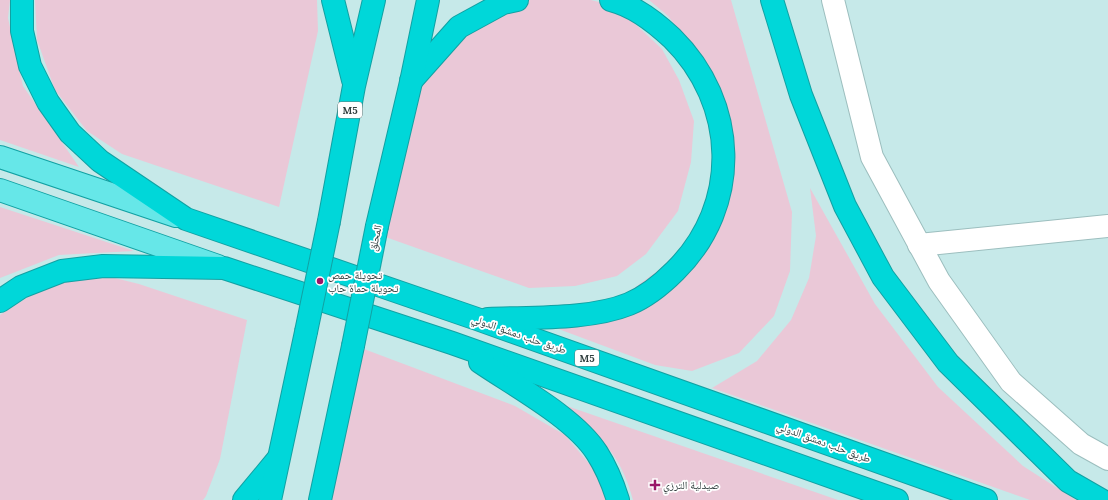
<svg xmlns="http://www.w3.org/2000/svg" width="1108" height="500" font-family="Lora,'Noto Naskh Arabic',serif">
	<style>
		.green { fill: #eac8d7 }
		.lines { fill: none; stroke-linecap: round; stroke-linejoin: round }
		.minor-casing { stroke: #9cbebe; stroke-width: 24 }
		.major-casing { stroke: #11a1a3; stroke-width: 24 }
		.highway-casing { stroke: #11a1a3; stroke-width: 24 }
		.minor { stroke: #fff; stroke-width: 22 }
		.major { stroke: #66e7e8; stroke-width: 22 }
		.highway { stroke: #00d7d9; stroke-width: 22 }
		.highway-bridge-casing { stroke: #11a1a3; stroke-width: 24; stroke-linecap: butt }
		.highway-bridge { stroke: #00d7d9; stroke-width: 22 }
		.poi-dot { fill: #9a1568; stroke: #fff; stroke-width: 1.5 }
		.labels { text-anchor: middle; stroke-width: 3.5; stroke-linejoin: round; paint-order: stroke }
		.shield { fill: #fff; stroke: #6e7878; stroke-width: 1 }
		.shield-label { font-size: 10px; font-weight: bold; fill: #303e3e }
		.street-label { font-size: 11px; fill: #303e3e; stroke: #fff }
		.poi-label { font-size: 11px; fill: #303e3e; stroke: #fff; text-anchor: start }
	</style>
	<rect width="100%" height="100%" fill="#c6e9e9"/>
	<!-- green -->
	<g class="green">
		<polygon points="0,0 10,0 8,18 23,86 79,167 0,140"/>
		<polygon points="35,0 317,0 318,31 279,207 122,154 87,131 55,90 37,40"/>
		<polygon points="491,0 591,0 599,2 633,22 662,49 679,80 694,121 691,162 678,211 646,254 617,276 575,286 529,288 377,234 404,111 443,32 474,5"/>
		<polygon points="649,0 731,0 792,212 790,271 774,316 739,353 692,371 655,365 537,321 622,297 660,269 688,241 707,198 716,153 690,44 668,16"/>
		<polygon points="810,188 875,304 938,387 1023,466 1076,500 1030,500 712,388 757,361 791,320 809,278 816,236"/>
		<polygon points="0,207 134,251 59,255 0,278"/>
		<polygon points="103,275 139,284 247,320 220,459 206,496 203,500 0,500 0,315 33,294 62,281"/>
		<polygon points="356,346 515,406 565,435 597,473 608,500 325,500"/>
		<path d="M567 406 838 500H633C621 454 600 437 567 406Z"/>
	</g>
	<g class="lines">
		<defs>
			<g id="minor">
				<polyline points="833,0 872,157 939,281 1011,382 1081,444 1108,459"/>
				<polyline points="919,245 1108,226"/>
			</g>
			<g id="major">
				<polyline points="0,157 176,216"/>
				<polyline points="0,190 218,266"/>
			</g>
			<g id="highway">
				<polyline points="22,0 22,31 30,66 48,102 70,133 100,161 186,219 477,319 986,500"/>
				<polyline points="333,0 353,80"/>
				<polyline points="772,0 801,95 845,206 883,277 948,363 1068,481 1101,500"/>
				<polyline points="411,81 459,27 503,3 517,0"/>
				<polyline points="329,221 354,86 374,0"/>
				<polyline points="377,226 411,82 428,0"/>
				<polyline points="0,301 21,287 62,271 103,266 224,268 452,343 897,500"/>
				<path d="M488 319C530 317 590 320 629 304 646 297 662 284 675 271 742 205 738 103 672 38 655 22 635 6 611 0"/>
				<path d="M480 362C515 386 575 418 597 453 606 467 613 484 618 500"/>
				<polyline points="244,500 278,459"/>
				<polyline points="270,500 306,332"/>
				<polyline points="320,500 353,346"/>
			</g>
		</defs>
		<!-- minor casing -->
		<use href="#minor" class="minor-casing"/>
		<!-- major casing -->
		<use href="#major" class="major-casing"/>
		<!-- highway casing -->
		<use href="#highway" class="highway-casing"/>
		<!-- minor -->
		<use href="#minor" class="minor"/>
		<!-- major -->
		<use href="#major" class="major"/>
		<!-- highway -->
		<use href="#highway" class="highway"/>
		<defs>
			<g id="highway-bridge">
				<polyline points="306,332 329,221"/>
				<polyline points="353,346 377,226"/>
			</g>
		</defs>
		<!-- highway-bridge casing -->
		<use href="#highway-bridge" class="highway-bridge-casing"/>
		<!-- highway-bridge -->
		<use href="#highway-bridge" class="highway-bridge"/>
	</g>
	<!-- markers -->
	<g class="poi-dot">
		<circle cx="320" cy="281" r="4"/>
		<path d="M653 479h4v4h4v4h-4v4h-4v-4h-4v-4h4z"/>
	</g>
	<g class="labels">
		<!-- shield labels -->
		<g class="shield">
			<rect x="338" y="102" width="24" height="16" rx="3"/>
			<rect x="575" y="350" width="24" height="16" rx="3"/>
		</g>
		<g class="shield-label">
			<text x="350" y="114">M5</text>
			<text x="587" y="362">M5</text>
		</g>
		<!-- street labels -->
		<g class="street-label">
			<text transform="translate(375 238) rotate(-78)" y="4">المحلق</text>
			<text transform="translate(519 334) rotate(19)" y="4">طريق حلب دمشق الدولي</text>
			<text transform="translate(824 442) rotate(20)" y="4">طريق حلب دمشق الدولي</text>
		</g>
		<!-- poi labels -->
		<g class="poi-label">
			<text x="328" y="279">تحويلة حمص<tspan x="328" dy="13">تحويلة حماة حاب</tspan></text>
			<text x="663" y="489">صيدلية الترزي</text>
		</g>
	</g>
</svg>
